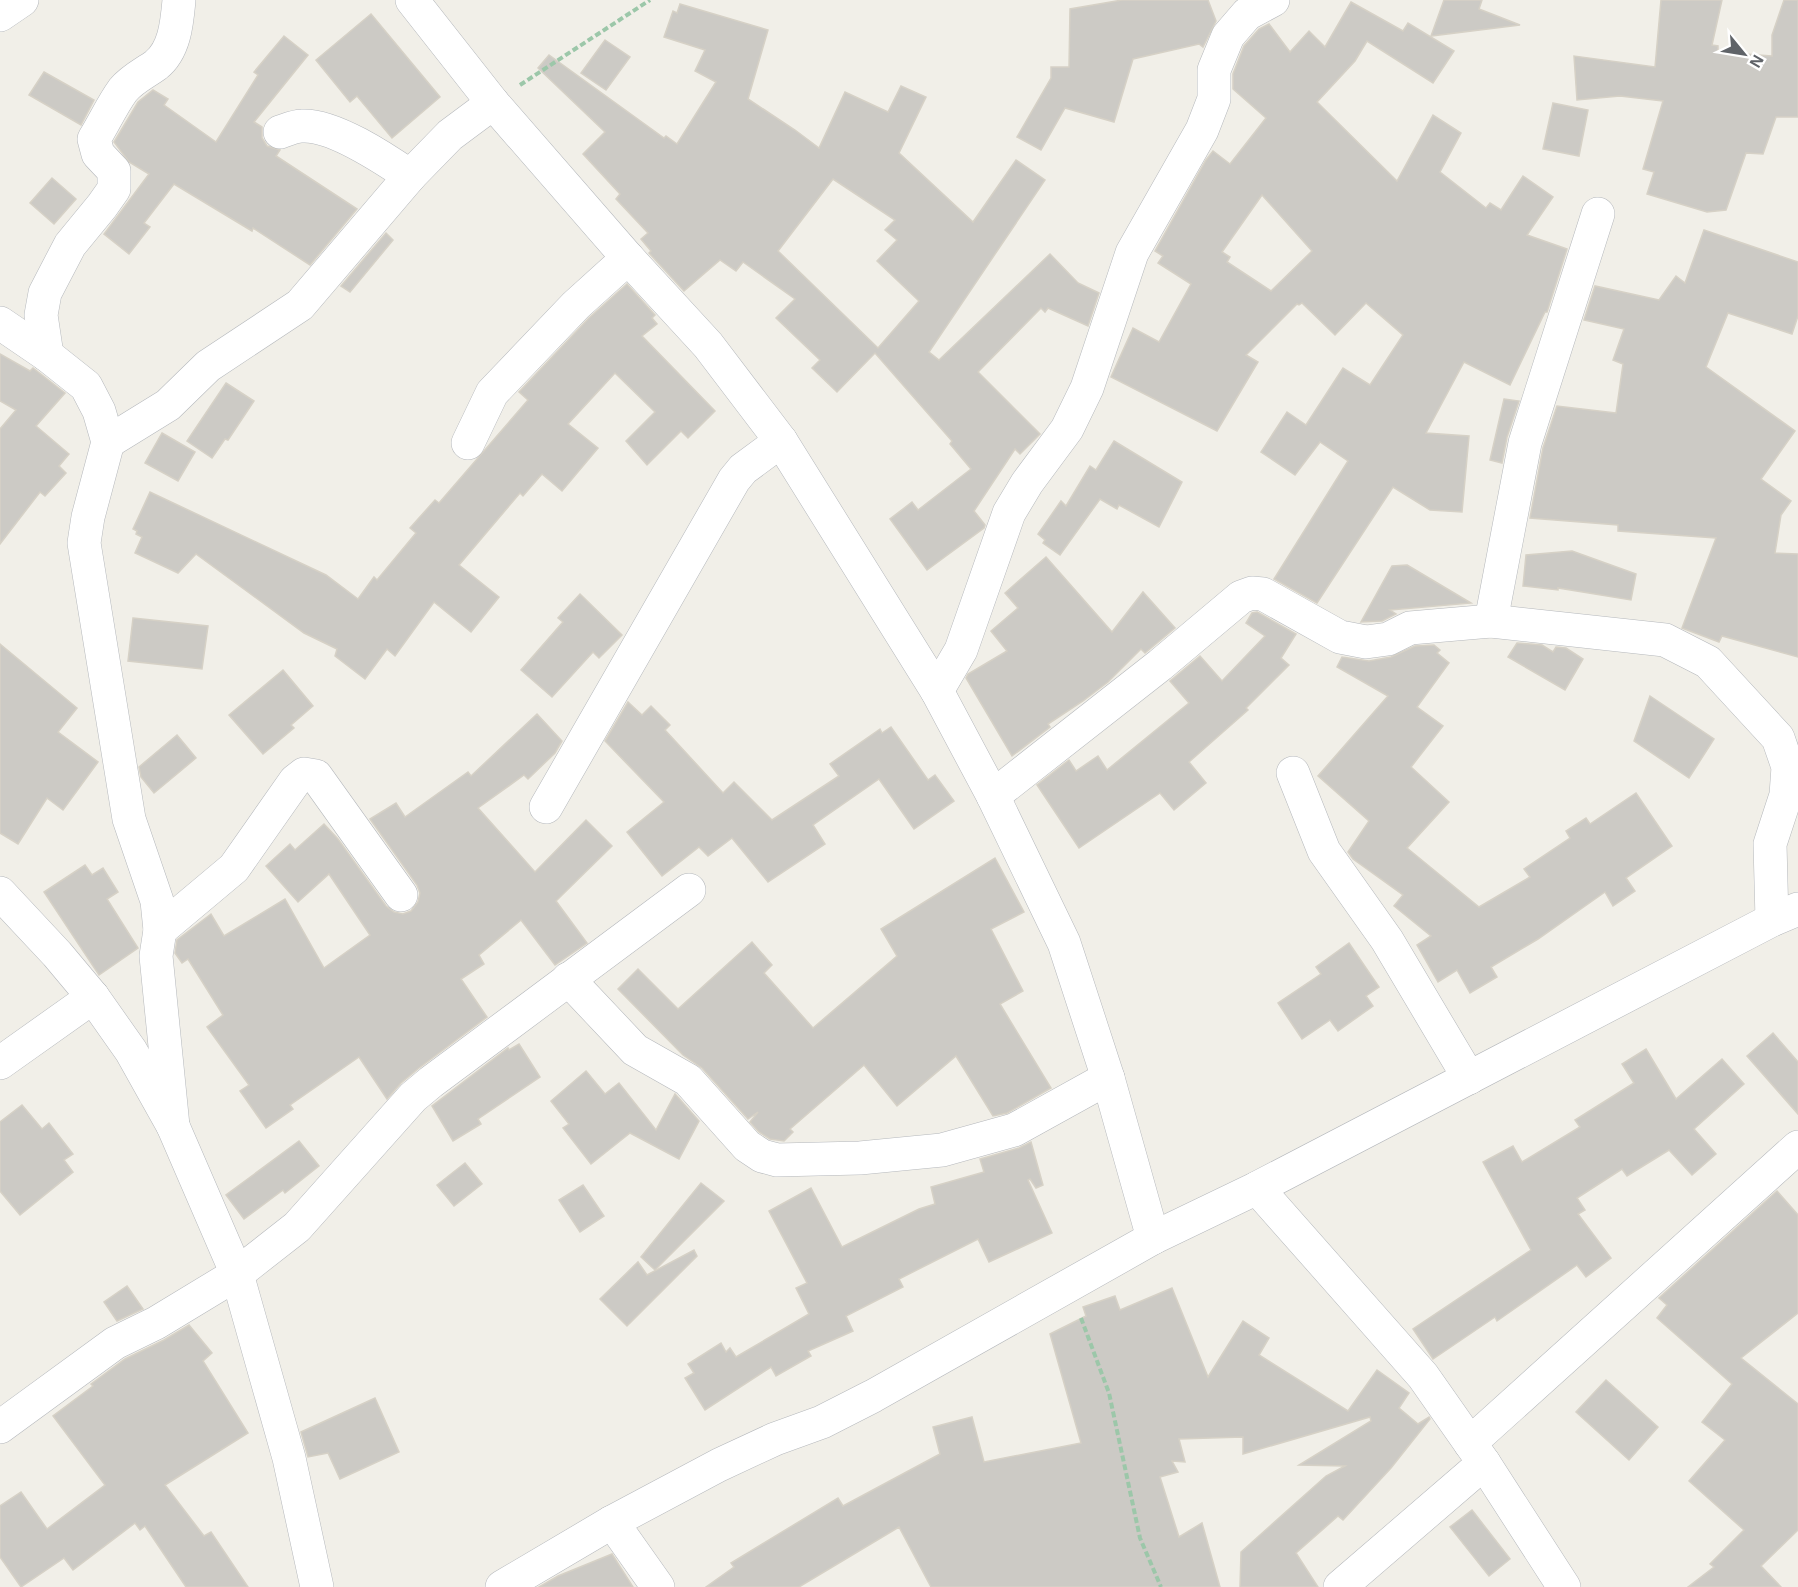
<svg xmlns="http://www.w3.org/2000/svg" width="1798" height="1587" font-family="Helvetica,sans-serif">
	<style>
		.building { fill: #cccac5; stroke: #d6d1c6; stroke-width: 1.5; fill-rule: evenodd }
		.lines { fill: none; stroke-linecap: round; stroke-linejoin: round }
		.minor-casing { stroke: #b5b8bc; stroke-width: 34 }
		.path { stroke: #9cc7a9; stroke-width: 4; stroke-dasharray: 6 3; stroke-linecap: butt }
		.minor { stroke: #fff; stroke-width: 33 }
	</style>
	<rect width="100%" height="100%" fill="#f1efe8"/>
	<!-- building -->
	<g class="building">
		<polygon points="1122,0 1208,0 1216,21 1203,47 1199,44 1133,59 1114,122 1065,108 1041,150 1017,137 1051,78 1051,67 1069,67 1070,9"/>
		<polygon points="1444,0 1482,0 1479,9 1520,25 1431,36"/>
		<polygon points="1661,0 1722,0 1712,45 1718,46 1718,52 1772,56 1772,35 1784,0 1798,0 1798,117 1776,117 1763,154 1746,153 1726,210 1707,212 1647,194 1654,172 1643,169 1663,101 1620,96 1577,100 1574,56 1655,67"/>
		<path d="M1351 2 1403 31 1408 23 1454 51 1433 83 1367 41 1355 61 1317 102 1397 181 1433 115 1461 133 1440 172 1486 208 1490 203 1501 210 1523 176 1553 197 1527 235 1567 249 1547 312H1545L1510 385 1464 362 1426 433 1469 436 1462 512 1430 510 1393 487 1317 603 1274 579 1348 461 1320 442 1295 475 1261 452 1287 412 1306 425 1343 368 1370 385 1403 335 1366 303 1335 335 1302 303 1299 305 1297 304 1246 355 1258 362 1217 431 1111 377 1133 328 1159 342 1191 284 1158 263 1163 256 1155 251 1206 160 1213 151 1230 164 1266 118 1233 89V74L1244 46 1259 29 1269 24 1290 52 1309 31 1325 47ZM1262 195 1312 251 1271 291 1227 262 1230 257 1222 252Z"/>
		<path d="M680 4 768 30 748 99 795 130 819 148 845 92 888 112 901 86 926 97 899 153 973 222 1016 160 1045 180 929 352 939 360 1050 254 1078 283 1099 293 1088 326 1048 308 1045 312 1041 308 978 372 1040 434 1020 454 1015 449 974 511 985 525 984 528 927 570 890 519 912 502 918 510 971 469 950 444 952 441 875 353 837 392 812 368 820 360 776 318 795 299 743 262 736 271 720 260 684 291 649 253 651 251 641 239 648 233 616 199 620 194 583 154 605 132 538 68 549 55 664 138 666 136 677 144 716 82 695 71 705 50 664 37 673 11 677 13ZM833 179 895 220 885 230 897 240 877 261 919 301 878 348 778 251Z"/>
		<polygon points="371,14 440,97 392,138 357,96 350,102 316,60"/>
		<polygon points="284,36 308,55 254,122 262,127 262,138 267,146 280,150 276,156 357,209 310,265 253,228 252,231 174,184 144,223 150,227 129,254 104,234 149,174 129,162 114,142 138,102 153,90 168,99 164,105 216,142 258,75 254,72"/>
		<polygon points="605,40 630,57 606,90 581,73"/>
		<polygon points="44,72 94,100 81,125 29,95"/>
		<polygon points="1553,103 1588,110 1579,156 1543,149"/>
		<polygon points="52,178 76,199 54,224 30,203"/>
		<polygon points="1704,230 1798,262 1798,316 1792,334 1728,313 1706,367 1795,431 1761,479 1791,501 1781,515 1775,553 1798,554 1798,657 1722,636 1719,642 1682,628 1716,538 1618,531 1618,525 1530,518 1543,448 1557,406 1616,413 1623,364 1613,360 1624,329 1584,320 1595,286 1659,300 1676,276 1685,283"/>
		<polygon points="386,233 393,240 350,292 341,286"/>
		<polygon points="627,284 655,315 652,318 657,324 642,336 715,411 688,438 681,431 647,465 626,441 655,412 615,373 568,424 598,448 562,491 542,474 523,496 520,493 459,565 499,597 471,632 434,602 395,656 387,649 365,679 335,656 337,649 304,633 196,554 178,573 135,553 142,537 136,534 137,531 133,529 150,492 326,575 358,599 374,577 377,580 416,533 410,528 435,500 439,503 528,400 519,392 589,318"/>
		<polygon points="0,354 30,371 33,368 65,393 36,426 69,454 59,466 66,473 45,496 40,492 0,544 0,429 16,410 0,401"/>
		<polygon points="226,383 254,401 228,440 225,439 212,458 187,441"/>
		<polygon points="1504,399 1519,401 1507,437 1502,463 1490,460"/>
		<polygon points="162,433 195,452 178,481 145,463"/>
		<polygon points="1114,441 1182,482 1159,527 1119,505 1117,509 1100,499 1060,555 1043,543 1045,540 1038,534 1061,501 1066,506 1090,466 1096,470"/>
		<polygon points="1572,551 1636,574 1631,600 1558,588 1558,590 1523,586 1526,555"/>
		<polygon points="1046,557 1112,632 1143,592 1175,628 1145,653 1141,649 1108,682 1083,701 1048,724 1050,727 1012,756 966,678 968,674 1007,651 991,631 1018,608 1005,593"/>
		<polygon points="1407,565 1471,603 1390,610 1396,614 1382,621 1361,622 1392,566"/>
		<polygon points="580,594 622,635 599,658 593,652 552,697 521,670 563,622 558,618"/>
		<polygon points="1257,612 1296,634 1281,658 1289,665 1246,708 1248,710 1189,762 1206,783 1174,810 1160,793 1079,848 1037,785 1069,760 1076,771 1098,756 1107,770 1189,703 1170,681 1200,656 1222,681 1265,636 1246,623 1252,613"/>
		<polygon points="133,618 208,626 202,669 128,661"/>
		<polygon points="1517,643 1542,645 1553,652 1556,647 1566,648 1583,659 1565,690 1508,657"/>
		<polygon points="0,644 77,708 58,732 98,762 63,810 47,798 18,844 0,833"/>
		<polygon points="1434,645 1440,650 1437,653 1449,663 1417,707 1443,726 1411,767 1449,802 1407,848 1479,907 1530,877 1524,869 1570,838 1566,831 1586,818 1590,824 1636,793 1672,846 1626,878 1635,891 1613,906 1605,892 1538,939 1491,967 1497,977 1470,993 1457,970 1438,982 1417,945 1431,936 1394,906 1403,895 1353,859 1348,852 1369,821 1318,776 1388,696 1337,667 1342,657 1369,661 1391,657 1415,646"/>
		<polygon points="283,670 313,706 291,725 294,728 263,754 229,715"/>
		<polygon points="1650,696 1714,739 1689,778 1634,741"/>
		<polygon points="628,702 642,715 651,706 670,725 665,730 723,793 734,782 772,820 839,776 830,764 880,729 882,733 891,727 928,780 935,775 954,801 914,829 879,779 813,825 825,844 768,882 732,838 708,856 699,847 662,876 627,832 664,802 605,741"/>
		<polygon points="537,714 562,741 555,753 528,779 524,775 478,808 535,872 586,820 612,846 556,901 587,943 555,965 521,920 479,955 484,964 461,979 487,1017 419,1068 401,1083 387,1099 359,1057 290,1105 293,1109 266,1128 240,1091 249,1085 207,1027 223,1015 188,959 182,963 175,953 177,940 211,914 224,936 285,899 324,968 370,935 329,874 298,902 266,866 290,844 295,850 324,824 338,839 386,906 394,912 403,914 411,911 418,902 420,893 417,885 370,819 396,803 405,817 468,772 471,776"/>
		<polygon points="177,735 196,758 154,793 141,777 139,767"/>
		<polygon points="995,858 1024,912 991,929 1023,991 1000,1004 1051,1088 1007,1113 993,1116 956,1056 897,1106 864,1065 790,1129 793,1132 784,1141 770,1139 759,1132 750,1122 758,1112 748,1119 702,1068 683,1055 618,989 638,969 678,1009 752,942 772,965 764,973 813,1028 897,956 881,929"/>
		<polygon points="85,865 92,875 103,868 118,892 107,899 138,948 99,975 44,892"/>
		<polygon points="1349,943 1379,987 1366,996 1373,1006 1338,1031 1330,1020 1302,1039 1278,1003 1321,974 1316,967"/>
		<polygon points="1773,1033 1798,1062 1798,1114 1747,1056"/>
		<polygon points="519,1044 540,1077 478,1119 481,1124 453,1141 432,1106 508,1048 509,1050"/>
		<polygon points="1646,1049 1676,1099 1722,1059 1744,1084 1694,1129 1716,1154 1692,1175 1669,1150 1627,1176 1622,1169 1577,1198 1585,1210 1578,1214 1611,1258 1586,1277 1577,1265 1497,1321 1495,1317 1433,1359 1413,1329 1531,1250 1483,1162 1513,1146 1522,1162 1580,1127 1575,1120 1634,1083 1622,1064"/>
		<polygon points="586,1071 605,1094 619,1083 656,1130 675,1094 676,1095 699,1121 679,1159 630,1133 591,1164 563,1128 569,1124 551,1101"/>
		<polygon points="22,1105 42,1129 49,1123 73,1154 64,1160 73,1172 20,1215 0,1191 0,1122"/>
		<polygon points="299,1141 319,1166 285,1193 283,1190 244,1219 226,1195"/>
		<polygon points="1031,1142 1043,1185 1036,1188 1030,1179 1028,1180 1052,1233 989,1262 978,1239 899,1279 903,1287 846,1316 853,1331 808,1351 811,1356 776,1376 771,1367 705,1410 685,1378 694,1373 688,1364 721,1343 726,1352 730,1348 736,1357 809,1314 796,1288 807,1283 769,1211 811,1188 842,1247 919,1209 935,1204 931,1187 984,1172 980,1159 1019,1148"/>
		<polygon points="465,1163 482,1184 454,1206 437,1185"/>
		<polygon points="701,1183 724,1201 655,1270 641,1257"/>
		<polygon points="583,1185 604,1216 580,1232 559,1200"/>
		<polygon points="1777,1191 1798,1215 1798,1313 1741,1358 1798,1404 1798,1530 1761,1566 1781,1587 1688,1587 1714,1567 1710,1564 1744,1530 1689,1481 1725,1440 1702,1422 1732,1384 1657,1318 1667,1305 1659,1298"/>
		<polygon points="694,1250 697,1256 627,1326 600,1299 638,1262 647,1275"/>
		<polygon points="127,1286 143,1309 117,1321 104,1302"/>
		<polygon points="1172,1288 1208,1377 1243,1321 1269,1338 1259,1355 1348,1411 1377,1370 1409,1393 1399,1408 1418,1424 1429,1417 1430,1419 1391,1468 1343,1520 1338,1516 1296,1553 1318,1587 1240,1587 1241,1552 1326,1476 1345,1466 1299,1465 1371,1421 1370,1417 1243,1454 1243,1437 1179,1439 1185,1462 1172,1461 1178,1472 1160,1477 1179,1537 1202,1523 1220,1587 931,1587 899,1527 799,1587 706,1587 734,1567 731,1563 838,1498 843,1506 940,1454 933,1427 972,1417 984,1462 1081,1443 1050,1334 1086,1316 1083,1307 1115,1296 1120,1310"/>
		<polygon points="189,1325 212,1353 203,1361 248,1433 165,1485 204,1536 211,1532 248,1587 186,1587 145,1526 140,1530 135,1523 73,1570 64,1558 21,1587 0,1557 0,1506 21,1492 47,1529 105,1485 53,1416 93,1386 91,1384 125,1359 164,1340"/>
		<polygon points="1606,1380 1658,1427 1629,1460 1576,1412"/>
		<polygon points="375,1398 399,1452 340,1479 328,1453 308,1457 301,1432"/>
		<polygon points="1472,1510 1510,1559 1489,1576 1450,1527"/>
		<polygon points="612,1554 633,1587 539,1587 558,1576"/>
	</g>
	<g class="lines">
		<defs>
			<g id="minor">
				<polyline points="412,0 493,103 628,258 708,345 781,441 937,691 993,796 1064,943 1108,1078 1153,1238"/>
				<polyline points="0,15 22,0"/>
				<path d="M280 132C286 130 295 126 302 126 333 124 385 159 410 176"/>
				<polyline points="0,323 47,355 86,386 99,411 108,442 88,517 84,543 129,819 157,901 160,930 156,956 173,1126"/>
				<path d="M47 355 41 315 45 293 70 245 102 206 114 189V171L98 154 94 139C104 123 112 105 123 90 132 79 145 73 156 65 175 50 177 22 179 0"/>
				<polyline points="108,442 168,405 208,366 300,305 410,176 450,135 493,103"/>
				<polyline points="468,443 492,393 576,305 628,258"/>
				<polyline points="1491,621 1525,443 1598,214"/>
				<polyline points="937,691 961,650 1009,513 1027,483 1067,429 1087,388 1132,253 1202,130 1214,99 1214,70 1228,36 1247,14 1273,0"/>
				<polyline points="1293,773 1324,851 1387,940 1469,1078"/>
				<polyline points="993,796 1160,665 1241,597 1252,593 1263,594 1340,637 1366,642 1388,639 1410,628 1491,621 1665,640 1708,662 1778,738 1788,767 1786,795 1770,844 1772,920"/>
				<polyline points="546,807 734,480 743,469 781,441"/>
				<polyline points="0,893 57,954 93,997 131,1051 173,1126 237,1274 289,1458 317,1587"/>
				<polyline points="160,930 234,868 295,781 304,774 316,776 401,895"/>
				<polyline points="568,979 635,1050 688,1080 747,1146 762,1156 777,1160 860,1158 942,1150 1014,1130 1108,1078"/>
				<polyline points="0,1063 93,997"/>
				<polyline points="1257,1188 1423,1376 1484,1463 1564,1587"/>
				<polyline points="0,1427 115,1343 156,1323 237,1274 297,1227 413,1097 431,1082 689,890"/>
				<polyline points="1470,1443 1798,1147"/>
				<polyline points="612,1522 658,1587"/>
				<polyline points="502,1587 612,1522 719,1465 775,1439 822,1422 873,1396 1153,1238 1257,1188 1772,920 1798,909"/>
				<polyline points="1340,1587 1484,1463"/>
			</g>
		</defs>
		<!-- minor casing -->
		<use href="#minor" class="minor-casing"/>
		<!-- path -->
		<g class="path">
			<polyline points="520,85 650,0"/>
			<polyline points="1081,1318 1109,1393 1140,1538 1161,1587"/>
		</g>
		<!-- minor -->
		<use href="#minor" class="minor"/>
	</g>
	<!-- north arrow -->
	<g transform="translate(1744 54) rotate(120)" stroke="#ffffff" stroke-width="4.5" paint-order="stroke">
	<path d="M0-4.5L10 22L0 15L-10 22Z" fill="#5f6368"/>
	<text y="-9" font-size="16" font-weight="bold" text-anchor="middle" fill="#5f6368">N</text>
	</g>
</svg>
